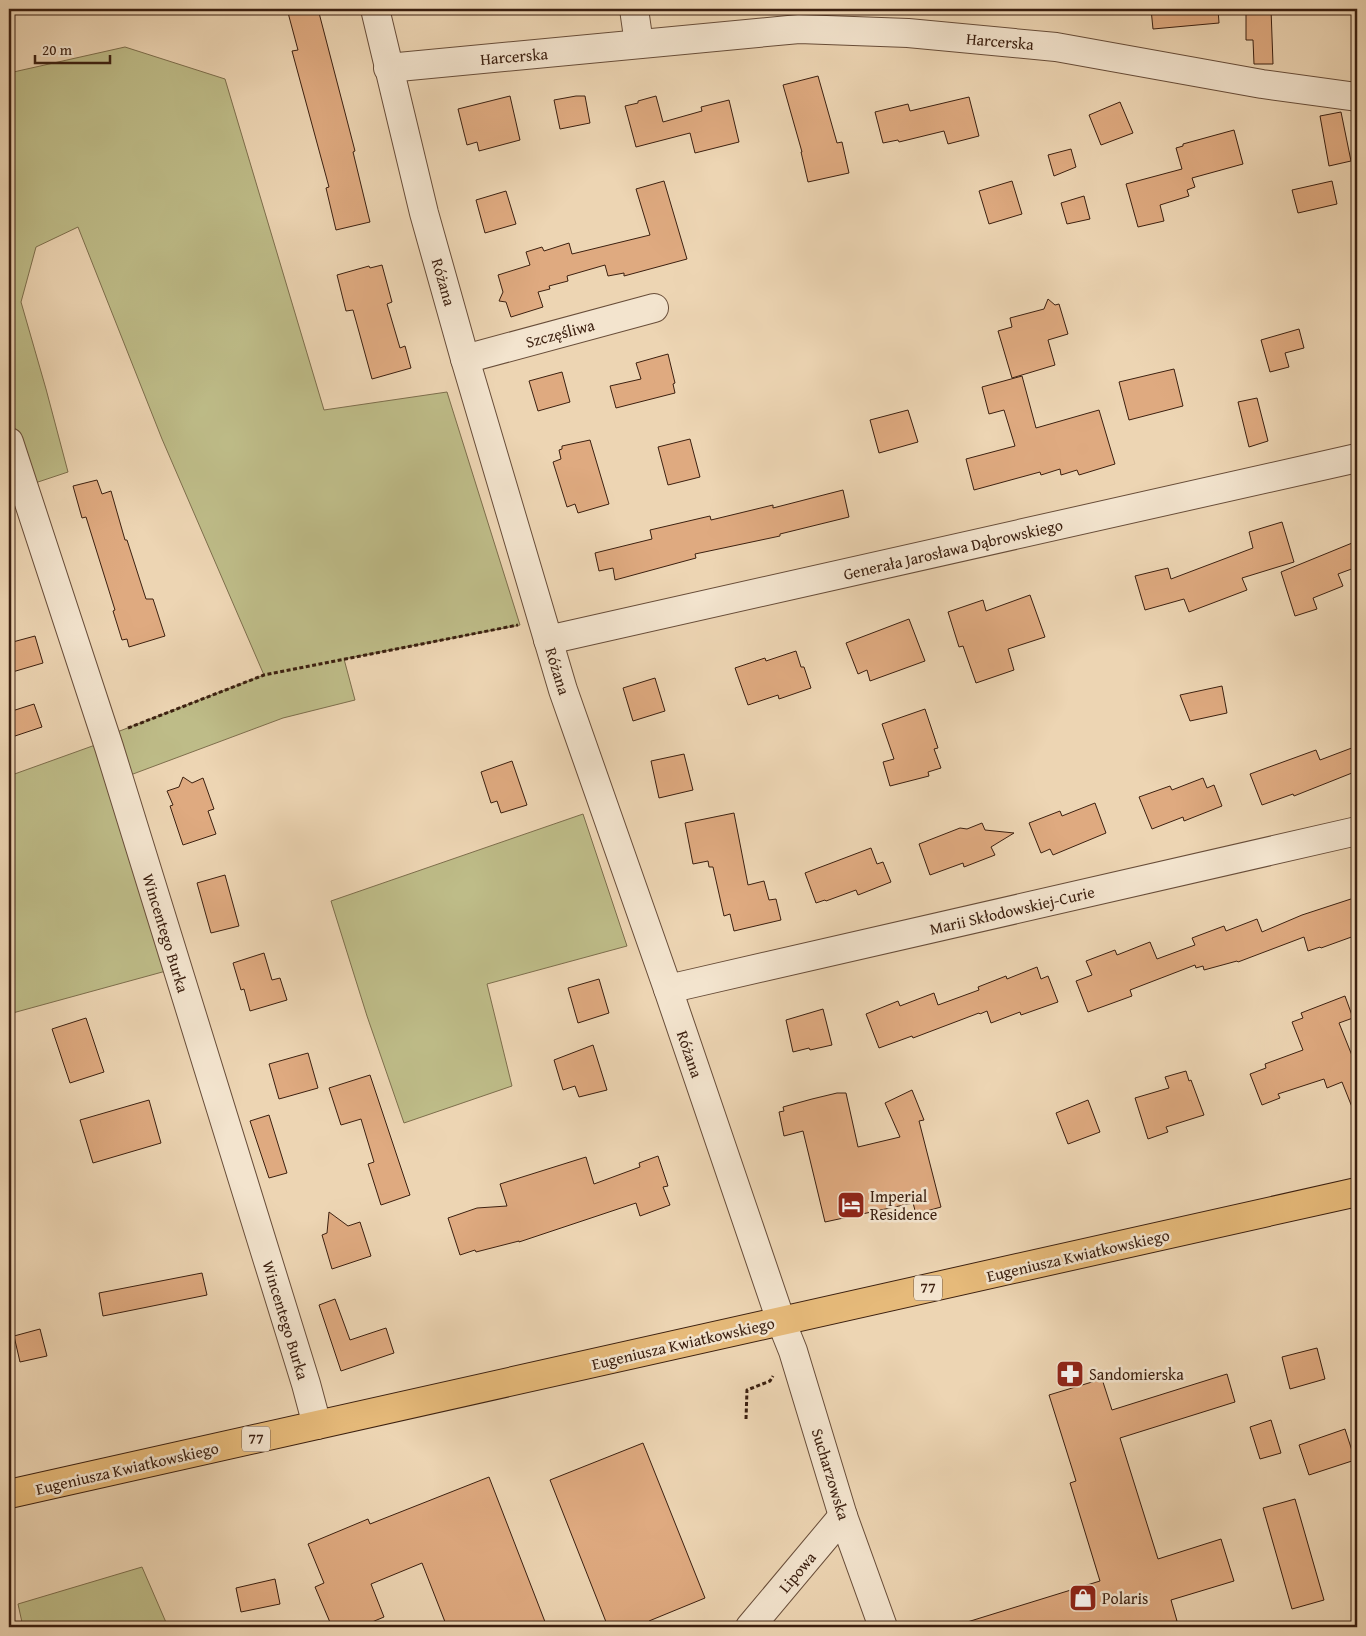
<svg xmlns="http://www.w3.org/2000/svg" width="1366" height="1636" font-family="'Gentium Book Plus',serif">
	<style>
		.green { fill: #bebc88; stroke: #7d6e4c }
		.building { fill: #dfaa80; stroke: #3c2010 }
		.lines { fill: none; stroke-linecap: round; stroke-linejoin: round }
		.minor-casing { stroke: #684d39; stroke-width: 30 }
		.tertiary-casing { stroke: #684d39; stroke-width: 30 }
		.primary-casing { stroke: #3c2010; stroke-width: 30 }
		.path { stroke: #3c2010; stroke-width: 3; stroke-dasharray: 4 2.5; stroke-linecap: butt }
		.minor { stroke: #f3e4ce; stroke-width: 28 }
		.tertiary { stroke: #f3e4ce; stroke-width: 28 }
		.primary { stroke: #e6ba7a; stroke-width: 28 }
		.labels { text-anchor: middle; stroke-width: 5; stroke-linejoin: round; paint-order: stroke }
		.shield { fill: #f3e4ce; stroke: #735b49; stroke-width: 1 }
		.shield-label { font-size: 15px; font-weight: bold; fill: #3c2010 }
		.street-label { font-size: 16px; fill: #3c2010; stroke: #f3e4ce }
		.poi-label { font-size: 16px; fill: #3c2010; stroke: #f3e4ce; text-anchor: start }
	</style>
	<rect width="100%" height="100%" fill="#edd5b3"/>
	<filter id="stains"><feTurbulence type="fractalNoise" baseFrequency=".004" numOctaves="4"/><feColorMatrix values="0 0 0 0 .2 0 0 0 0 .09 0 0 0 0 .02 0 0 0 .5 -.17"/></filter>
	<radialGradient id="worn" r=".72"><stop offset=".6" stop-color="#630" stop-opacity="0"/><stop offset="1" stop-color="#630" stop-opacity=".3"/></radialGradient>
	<!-- green -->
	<g class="green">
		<polygon points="125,47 225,79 324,410 447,392 520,625 344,659 355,700 283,718 125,777 112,734 264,675 162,439 78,227 36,247 21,302 46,389 68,472 32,484 9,412 9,73"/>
		<polygon points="98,744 166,971 9,1014 9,776"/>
		<polygon points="583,814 627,946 487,984 512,1086 404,1123 367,1016 331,901"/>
		<polygon points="142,1567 168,1627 23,1627 18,1604"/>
	</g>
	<!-- building -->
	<g class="building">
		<polygon points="287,9 318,9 355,151 353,152 370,222 336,230 326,188 329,187 292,51 298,50"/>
		<polygon points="1151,9 1218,9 1219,23 1153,29"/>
		<polygon points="1253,9 1271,9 1273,64 1254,64 1253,40 1246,40 1246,14 1253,14"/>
		<polygon points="818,76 837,143 842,142 849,173 808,182 801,152 802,152 783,85"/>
		<polygon points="510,96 520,140 479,151 477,142 467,145 458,109"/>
		<polygon points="576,96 585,96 590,123 560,129 554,100"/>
		<polygon points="656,96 663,122 702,111 701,107 729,100 739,142 695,153 690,133 636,147 625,106 638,103 638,101"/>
		<polygon points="969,97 979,136 948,144 944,131 899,142 898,140 883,143 875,112 908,104 910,111"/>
		<polygon points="1120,102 1133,133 1101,145 1089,115"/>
		<polygon points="1341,112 1351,161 1329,166 1320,116"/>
		<polygon points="1234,130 1243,164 1192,178 1195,187 1187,190 1189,196 1160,205 1164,221 1138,227 1126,184 1182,169 1176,148 1183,146 1183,144"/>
		<polygon points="1071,149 1076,167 1054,176 1048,155"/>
		<polygon points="664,181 687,259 624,276 624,273 608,276 605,265 567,276 568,281 549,286 550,289 538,292 543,307 511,317 506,302 499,301 503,292 498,275 530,265 526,252 542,247 544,251 569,243 572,254 650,235 636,189"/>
		<polygon points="1012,181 1022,214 989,224 979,191"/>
		<polygon points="1332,181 1337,204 1298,213 1292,190"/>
		<polygon points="506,191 516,224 485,233 476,200"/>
		<polygon points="1084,196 1090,219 1067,224 1061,203"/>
		<polygon points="382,265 392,302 387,304 400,348 405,346 411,368 372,379 353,310 346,311 337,275 369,266 370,268"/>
		<polygon points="1048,299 1055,305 1059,304 1068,334 1048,340 1055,365 1012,378 998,331 1012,327 1010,318 1044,309"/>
		<polygon points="1299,329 1304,348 1285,353 1289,367 1270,372 1261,340"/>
		<polygon points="668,354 675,383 673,384 675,393 616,408 610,386 641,379 636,363"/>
		<polygon points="1174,369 1183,406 1129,420 1119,382"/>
		<polygon points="562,372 570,402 538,411 529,381"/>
		<polygon points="1022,376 1036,428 1099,410 1115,464 1079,475 1077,470 1061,475 1060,469 1041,475 1040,472 974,490 966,459 1015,446 1004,410 989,414 982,387"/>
		<polygon points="1257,398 1268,441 1249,447 1238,402"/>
		<polygon points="908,410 918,442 879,453 870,420"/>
		<polygon points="690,439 700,477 668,485 658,447"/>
		<polygon points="590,440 609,504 578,513 575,504 567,507 553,462 561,459 559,450 562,449 562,446"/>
		<polygon points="97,480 102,494 111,491 125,540 127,540 146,599 153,599 165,636 129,647 127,639 122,640 113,611 115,610 86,517 82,518 73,486"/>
		<polygon points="843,490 849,517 780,534 780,536 695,554 696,558 615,580 613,568 599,571 595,553 652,539 650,530 710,516 711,520 773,505 773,508"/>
		<polygon points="1282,522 1294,562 1242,578 1247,590 1189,612 1184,599 1145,610 1135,576 1168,568 1171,579 1253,548 1249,532"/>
		<polygon points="1357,541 1357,567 1338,574 1343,586 1313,598 1317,609 1295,616 1281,572"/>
		<polygon points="1030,595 1045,637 1008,649 1014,670 976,683 963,646 959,647 948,612 983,600 986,611"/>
		<polygon points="909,619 925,661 870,681 867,670 858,674 846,643"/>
		<polygon points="35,636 43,663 9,673 9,643"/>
		<polygon points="796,651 801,667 804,667 811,688 779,699 778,695 748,705 735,668 765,658 766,661"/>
		<polygon points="655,678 665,711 633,721 623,688"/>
		<polygon points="1222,686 1227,713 1190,721 1180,695"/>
		<polygon points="34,704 42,727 9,738 9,712"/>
		<polygon points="925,709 938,748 934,749 941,768 928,772 929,776 890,786 883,762 894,759 882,724"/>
		<polygon points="1357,746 1357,771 1294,796 1293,794 1262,805 1250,774 1316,750 1320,760"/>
		<polygon points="684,754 693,790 659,798 651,761"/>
		<polygon points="512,761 527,805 501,813 497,801 491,803 481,772"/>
		<polygon points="183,777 192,783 203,778 214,809 208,811 216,834 183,845 170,806 173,805 167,791 179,787"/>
		<polygon points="1203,778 1207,788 1214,785 1222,806 1184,821 1183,817 1152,829 1139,797 1170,786 1172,790"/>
		<polygon points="1095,803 1106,833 1053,855 1050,849 1041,853 1029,823 1060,811 1062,816"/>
		<polygon points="734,813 748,885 764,881 769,900 776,899 781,920 734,931 730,914 724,916 713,867 709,867 708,861 693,864 685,823"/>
		<polygon points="982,823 985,830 1014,833 991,847 995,855 964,867 963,863 930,875 919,844 960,828 967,829"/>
		<polygon points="871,848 877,864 883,862 891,882 858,895 856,890 826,901 825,900 816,903 805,873"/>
		<polygon points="225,875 239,926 211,933 197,883"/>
		<polygon points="1357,897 1357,935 1321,948 1320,947 1308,951 1304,937 1238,962 1237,961 1204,970 1203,966 1196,968 1195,965 1130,990 1132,996 1088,1012 1076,981 1092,975 1086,961 1115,950 1117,955 1150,942 1157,959 1195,945 1192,938 1224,926 1226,931 1257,919 1262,932 1302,915"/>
		<polygon points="264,953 272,980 280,978 287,1000 250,1011 244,989 241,990 233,963"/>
		<polygon points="1037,967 1041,979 1048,976 1058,1002 1021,1015 1020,1012 991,1023 987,1011 980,1014 979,1013 913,1038 912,1036 879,1048 866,1014 898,1001 900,1006 934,993 938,1005 979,990 978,987 1006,976 1007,979"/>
		<polygon points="599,979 609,1013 578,1023 568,988"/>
		<polygon points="1345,996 1353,1018 1339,1023 1357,1068 1357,1117 1356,1117 1342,1082 1327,1088 1324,1079 1278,1094 1280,1098 1262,1105 1250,1074 1266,1068 1265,1064 1303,1050 1292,1022 1303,1018 1301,1013"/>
		<polygon points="823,1009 832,1045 810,1050 809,1048 793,1052 786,1020"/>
		<polygon points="86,1018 104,1072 70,1083 52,1029"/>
		<polygon points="593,1045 607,1090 579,1097 575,1086 563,1090 554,1060"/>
		<polygon points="308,1053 318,1088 279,1099 269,1064"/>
		<polygon points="1186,1071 1189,1081 1191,1080 1204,1115 1166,1127 1168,1132 1148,1139 1135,1098 1169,1088 1165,1077"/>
		<polygon points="370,1075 410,1195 381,1205 368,1164 374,1162 361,1119 341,1125 329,1088"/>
		<polygon points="912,1090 924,1120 919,1121 941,1207 916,1214 913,1203 825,1222 803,1131 784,1136 779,1112 784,1111 783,1107 812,1099 837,1093 846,1093 858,1147 900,1137 885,1103"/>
		<polygon points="149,1100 161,1143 93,1163 80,1120"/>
		<polygon points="1088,1100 1100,1132 1068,1144 1056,1113"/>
		<polygon points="269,1115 287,1173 269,1178 250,1121"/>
		<polygon points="658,1156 668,1186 663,1187 670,1205 640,1216 636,1203 519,1242 519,1241 476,1252 475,1250 460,1255 448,1218 477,1208 507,1206 500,1184 586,1157 594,1184 640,1167 639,1163"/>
		<polygon points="329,1212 348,1226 360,1222 371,1256 332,1269 322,1235 327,1233"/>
		<polygon points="202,1273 207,1295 103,1316 99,1293"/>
		<polygon points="335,1299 350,1340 386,1328 394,1353 341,1371 319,1305"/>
		<polygon points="40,1329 47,1356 20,1362 14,1336"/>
		<polygon points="1317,1348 1325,1379 1290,1389 1282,1357"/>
		<polygon points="1227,1374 1235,1402 1120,1438 1158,1559 1221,1539 1234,1581 1171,1600 1177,1621 1156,1627 965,1627 964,1623 1100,1581 1070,1483 1076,1481 1049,1395 1102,1379 1112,1410"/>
		<polygon points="1271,1420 1281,1453 1260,1459 1250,1427"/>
		<polygon points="1345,1429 1355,1460 1309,1475 1299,1445"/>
		<polygon points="643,1443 705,1598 649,1621 652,1627 608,1627 550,1480"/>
		<polygon points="489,1477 547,1627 447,1627 422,1563 371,1584 384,1617 360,1627 332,1627 315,1587 324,1583 308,1544 368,1519 370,1524"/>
		<polygon points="1295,1499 1324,1600 1292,1609 1263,1508"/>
		<polygon points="275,1579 280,1604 241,1612 236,1588"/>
	</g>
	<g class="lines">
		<defs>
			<g id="minor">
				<polyline points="634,9 639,44"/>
				<polyline points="388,68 799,29 908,33 1056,47 1262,84 1357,97"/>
				<polyline points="465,359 654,308"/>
				<polyline points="9,442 109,747 306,1384 317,1425"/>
				<polyline points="548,640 1357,458"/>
				<polyline points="668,989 1357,831"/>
				<polyline points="781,1321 793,1351 843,1516 883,1627"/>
				<polyline points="750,1627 843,1516"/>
			</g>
			<polyline id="tertiary" points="375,9 424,213 465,359 563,690 668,989 781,1321"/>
			<polyline id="primary" points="9,1494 1357,1192"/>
		</defs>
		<!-- minor casing -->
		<use href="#minor" class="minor-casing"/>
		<!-- tertiary casing -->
		<use href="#tertiary" class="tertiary-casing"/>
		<!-- primary casing -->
		<use href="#primary" class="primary-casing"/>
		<!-- path -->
		<g class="path">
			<polyline points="128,728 264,675 518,625"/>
			<polyline points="746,1419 747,1390 770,1381 773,1376"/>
		</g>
		<!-- minor -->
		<use href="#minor" class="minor"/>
		<!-- tertiary -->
		<use href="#tertiary" class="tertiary"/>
		<!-- primary -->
		<use href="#primary" class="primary"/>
	</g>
	<!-- icons -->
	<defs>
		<symbol id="hotel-square" viewBox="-11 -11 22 22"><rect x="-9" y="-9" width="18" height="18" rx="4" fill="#8f2418" stroke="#f3e4ce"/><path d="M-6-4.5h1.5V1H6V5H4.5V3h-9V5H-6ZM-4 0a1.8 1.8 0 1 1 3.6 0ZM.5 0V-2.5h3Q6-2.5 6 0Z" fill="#fff"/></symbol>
		<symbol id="pharmacy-square" viewBox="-11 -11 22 22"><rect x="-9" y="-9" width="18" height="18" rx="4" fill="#8f2418" stroke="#f3e4ce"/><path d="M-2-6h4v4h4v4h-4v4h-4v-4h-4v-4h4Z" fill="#fff"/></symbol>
		<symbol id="shop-square" viewBox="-11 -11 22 22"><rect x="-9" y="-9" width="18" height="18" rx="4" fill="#8f2418" stroke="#f3e4ce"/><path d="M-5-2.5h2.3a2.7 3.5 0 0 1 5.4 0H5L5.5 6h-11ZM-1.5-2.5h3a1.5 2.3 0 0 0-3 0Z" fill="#fff"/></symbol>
	</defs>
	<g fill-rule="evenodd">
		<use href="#hotel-square" x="835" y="1189" width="32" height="32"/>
		<use href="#pharmacy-square" x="1054" y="1358" width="32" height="32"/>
		<use href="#shop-square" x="1067" y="1582" width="32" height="32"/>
	</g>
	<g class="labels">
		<!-- shield labels -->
		<g class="shield">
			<rect x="914" y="1275.5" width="28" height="25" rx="4"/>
			<rect x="242" y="1426.5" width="28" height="25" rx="4"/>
		</g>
		<g class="shield-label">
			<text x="928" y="1293">77</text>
			<text x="256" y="1444">77</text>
		</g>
		<!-- street labels -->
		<g class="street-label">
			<text transform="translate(1000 41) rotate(5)" y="6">Harcerska</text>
			<text transform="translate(514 56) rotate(-5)" y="6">Harcerska</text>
			<text transform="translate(444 282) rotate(74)" y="6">Różana</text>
			<text transform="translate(560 333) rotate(-15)" y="6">Szczęśliwa</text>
			<text transform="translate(953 549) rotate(-13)" y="6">Generała Jarosława Dąbrowskiego</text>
			<text transform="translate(558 671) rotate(73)" y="6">Różana</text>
			<text transform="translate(1012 910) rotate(-13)" y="6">Marii Skłodowskiej-Curie</text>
			<text transform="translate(166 933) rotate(73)" y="6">Wincentego Burka</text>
			<text transform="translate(690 1054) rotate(71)" y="6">Różana</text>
			<text transform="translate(1078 1255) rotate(-13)" y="6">Eugeniusza Kwiatkowskiego</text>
			<text transform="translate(286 1320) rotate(73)" y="6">Wincentego Burka</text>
			<text transform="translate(683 1343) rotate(-13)" y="6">Eugeniusza Kwiatkowskiego</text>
			<text transform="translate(127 1468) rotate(-13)" y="6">Eugeniusza Kwiatkowskiego</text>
			<text transform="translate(831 1474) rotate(73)" y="6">Sucharzowska</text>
			<text transform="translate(797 1572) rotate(-50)" y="6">Lipowa</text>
		</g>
		<!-- poi labels -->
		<g class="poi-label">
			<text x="870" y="1202">Imperial<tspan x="870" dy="18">Residence</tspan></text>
			<text x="1089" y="1380">Sandomierska</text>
			<text x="1102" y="1604">Polaris</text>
		</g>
	</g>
	<!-- margin -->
	<rect width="1366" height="1636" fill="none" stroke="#edd5b3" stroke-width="30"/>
	<rect x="10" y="10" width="1346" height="1616" fill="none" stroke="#3c2010" stroke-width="2.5"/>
	<rect x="15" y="15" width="1336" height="1606" fill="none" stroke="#3c2010"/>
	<!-- scale -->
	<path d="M35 55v8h75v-8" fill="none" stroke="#3c2010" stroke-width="2.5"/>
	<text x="42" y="55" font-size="15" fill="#3c2010" stroke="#f3e4ce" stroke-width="4" paint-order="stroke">20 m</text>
	<rect width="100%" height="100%" filter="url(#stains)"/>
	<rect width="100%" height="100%" fill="url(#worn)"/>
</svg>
